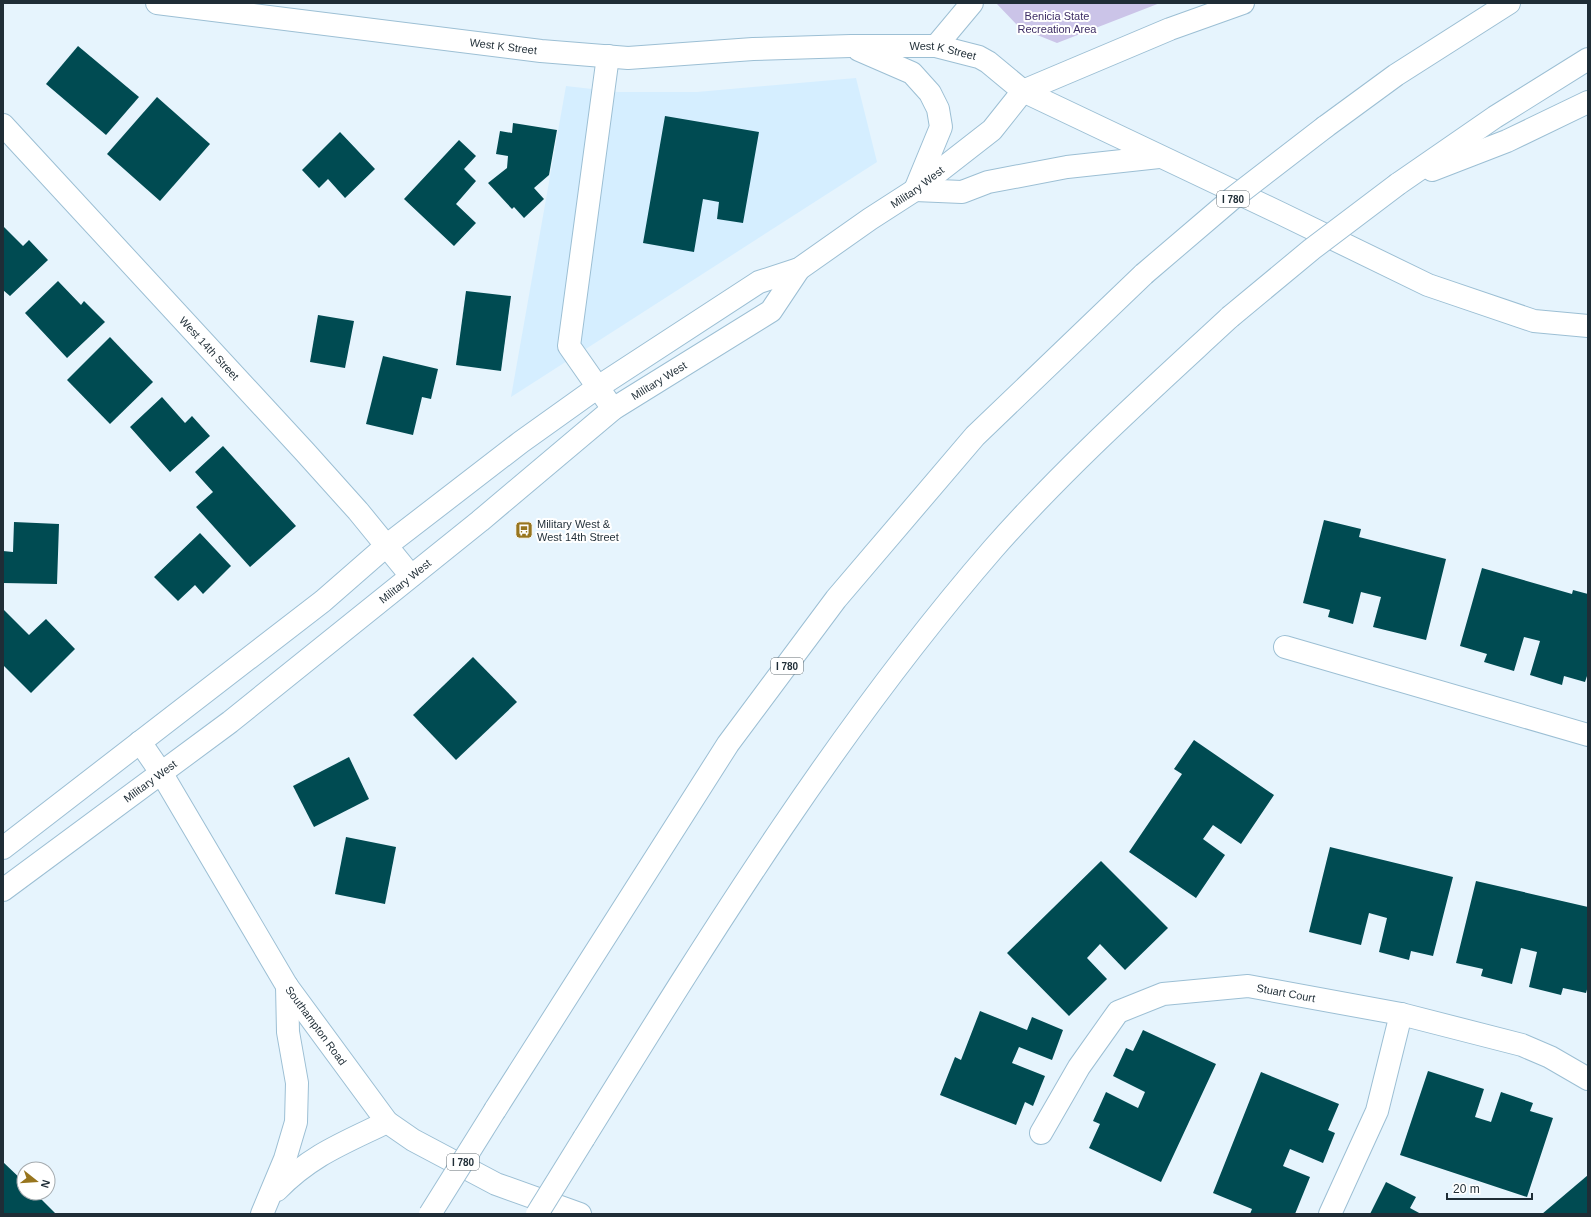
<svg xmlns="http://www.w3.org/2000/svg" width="1591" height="1217" font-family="Helvetica,sans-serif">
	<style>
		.built { fill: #d5eeff }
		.green { fill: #cbc4e8 }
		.building { fill: #004b52 }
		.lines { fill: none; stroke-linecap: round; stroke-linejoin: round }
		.minor-casing { stroke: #9cbfd4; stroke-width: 24 }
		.major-casing { stroke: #9cbfd4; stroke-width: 24 }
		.highway-casing { stroke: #9cbfd4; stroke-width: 24 }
		.minor { stroke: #fff; stroke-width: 22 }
		.major { stroke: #fff; stroke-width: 22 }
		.highway { stroke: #fff; stroke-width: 22 }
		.highway-bridge-casing { stroke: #9cbfd4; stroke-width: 24; stroke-linecap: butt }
		.highway-bridge { stroke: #fff; stroke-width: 22 }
		.labels { text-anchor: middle; stroke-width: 4; stroke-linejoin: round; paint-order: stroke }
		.shield { fill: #fff; stroke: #626c72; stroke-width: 1 }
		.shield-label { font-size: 10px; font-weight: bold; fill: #1f2d36 }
		.park-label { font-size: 11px; fill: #3e2e65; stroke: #fff }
		.street-label { font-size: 11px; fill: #1f2d36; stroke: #fff }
		.poi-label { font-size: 11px; fill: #1f2d36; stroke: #fff; text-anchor: start }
	</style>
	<rect width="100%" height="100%" fill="#e6f4fd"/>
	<!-- built -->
	<polygon class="built" points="856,78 877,162 511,397 566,86 618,92 697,92"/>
	<!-- green -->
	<polygon class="green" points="996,3 1160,3 1057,43 1020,28"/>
	<!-- building -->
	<g class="building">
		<polygon points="78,46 139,97 106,135 46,84"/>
		<polygon points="157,97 210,144 160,201 107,154"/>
		<polygon points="665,116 759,132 743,223 717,219 719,202 703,199 694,252 643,243"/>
		<polygon points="513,123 557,130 549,175 534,188 544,199 524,218 514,207 512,209 488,183 507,168 508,156 496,154 500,131 512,133"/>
		<polygon points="340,132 375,169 345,198 328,179 319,188 302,170"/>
		<polygon points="459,140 476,156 464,169 476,181 456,204 476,223 454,246 404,199"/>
		<polygon points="3,226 23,246 29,240 48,260 10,296 3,290"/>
		<polygon points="58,281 81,305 84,301 105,322 67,358 25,313"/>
		<polygon points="466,291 511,296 501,371 456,365"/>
		<polygon points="318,315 354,321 345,368 310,362"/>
		<polygon points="110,337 153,382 110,424 67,380"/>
		<polygon points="383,356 438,369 431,399 422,397 413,435 366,424"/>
		<polygon points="162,397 185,423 192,416 210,436 170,472 130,427"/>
		<polygon points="223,446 296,526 250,567 196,507 213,492 195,472"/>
		<polygon points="1324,520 1361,529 1359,537 1446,559 1426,640 1373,627 1381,597 1361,592 1353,624 1328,617 1330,610 1303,603"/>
		<polygon points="14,522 59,524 57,584 3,583 3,551 13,552"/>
		<polygon points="200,533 231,566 203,594 195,585 178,601 154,577"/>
		<polygon points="1482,568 1572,594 1573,590 1588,594 1588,673 1585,682 1564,676 1562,685 1530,675 1540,641 1524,637 1514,671 1484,662 1487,654 1460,646"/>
		<polygon points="3,609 29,635 46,619 75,649 31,693 3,665"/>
		<polygon points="473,657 517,702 456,760 413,715"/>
		<polygon points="1194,740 1274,795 1241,844 1213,825 1203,839 1225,855 1196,898 1129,852 1182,774 1174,769"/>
		<polygon points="349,757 369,799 314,827 293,786"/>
		<polygon points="346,837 396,847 385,904 335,894"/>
		<polygon points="1330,847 1453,877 1433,956 1411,951 1409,960 1379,952 1387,918 1369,913 1361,945 1309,932"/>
		<polygon points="1101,861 1168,928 1125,970 1100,944 1087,958 1107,979 1069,1016 1007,953"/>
		<polygon points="1476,881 1588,907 1588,986 1586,993 1563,988 1561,995 1529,987 1537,952 1521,948 1512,984 1481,976 1483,969 1456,963"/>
		<polygon points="980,1011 1027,1030 1032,1017 1063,1030 1052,1060 1019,1047 1012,1063 1045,1076 1033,1106 1025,1102 1016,1125 940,1095 955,1057 961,1060"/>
		<polygon points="1143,1030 1216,1064 1161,1182 1089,1148 1100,1124 1093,1121 1106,1092 1138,1108 1145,1092 1113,1076 1126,1048 1133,1051"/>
		<polygon points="1428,1071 1484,1089 1475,1117 1491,1122 1501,1092 1533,1103 1530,1111 1553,1118 1527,1197 1400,1155"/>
		<polygon points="1261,1072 1339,1104 1328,1130 1335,1133 1323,1163 1290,1149 1283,1166 1310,1177 1295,1214 1250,1214 1252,1209 1213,1193"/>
		<polygon points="3,1162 24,1182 24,1193 35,1193 56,1214 3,1214"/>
		<polygon points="1588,1175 1588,1214 1542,1214"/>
		<polygon points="1386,1182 1416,1197 1410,1208 1421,1214 1370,1214"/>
	</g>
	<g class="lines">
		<defs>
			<g id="minor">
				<path id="s1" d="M157 3 541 51 628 58 753 49 851 46H936L979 57 988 62 1023 91"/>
				<polyline points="936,46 972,3"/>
				<polyline points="859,50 912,73 930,93 938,109 941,127 915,190"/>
				<polyline points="608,56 569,346 613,409"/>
				<path id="s2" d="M3 125 305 452 358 511 411 576"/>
				<polyline points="1285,647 1588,735"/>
				<path id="s3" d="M140 742 162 774 287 986 387 1122 413 1140 496 1184 580 1214"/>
				<path id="s4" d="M1041 1133 1079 1067 1118 1012 1163 994 1248 986 1401 1014 1522 1045 1550 1057 1588 1079"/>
				<polyline points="1330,1214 1377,1111 1401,1014"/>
			</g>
			<g id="major">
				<path id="s5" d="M3 848 323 601 386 546 521 442 598 387 759 282 799 269 870 219 915 190 992 130 1023 91"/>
				<path id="s6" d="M3 890 230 722 480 521 613 409 771 311 799 269"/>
			</g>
			<g id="highway">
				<polyline points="1023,91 1282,214 1428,285 1534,321 1588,326"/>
				<polyline points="1023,91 1170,29 1243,3"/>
				<polyline points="1325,127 1396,75 1509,3"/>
				<polyline points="1432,170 1507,141 1588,102"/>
				<polyline points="1398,184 1495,117 1588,59"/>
				<polyline points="915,190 962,192 988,182 1067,167 1159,157"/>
				<polyline points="495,1110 728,744 836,599 975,436 1144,274"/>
				<path d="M584 1138C710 935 836 730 993 549 1066 466 1149 392 1230 317"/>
				<path d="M277 1190C311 1155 344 1143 387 1122"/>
				<polyline points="262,1214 285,1159 296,1122 297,1083 288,1032 287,986"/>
			</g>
		</defs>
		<!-- minor casing -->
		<use href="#minor" class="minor-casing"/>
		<!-- major casing -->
		<use href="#major" class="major-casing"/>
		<!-- highway casing -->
		<use href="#highway" class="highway-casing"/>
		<!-- minor -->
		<use href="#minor" class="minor"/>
		<!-- major -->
		<use href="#major" class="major"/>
		<!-- highway -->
		<use href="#highway" class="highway"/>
		<defs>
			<g id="highway-bridge">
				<polyline points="1144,274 1233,198 1325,127"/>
				<polyline points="1230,317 1312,249 1398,184"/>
				<polyline points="430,1214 495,1110"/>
				<polyline points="537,1214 584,1138"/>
			</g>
		</defs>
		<!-- highway-bridge casing -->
		<use href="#highway-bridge" class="highway-bridge-casing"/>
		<!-- highway-bridge -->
		<use href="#highway-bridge" class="highway-bridge"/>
	</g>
	<!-- icons -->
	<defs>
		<symbol id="bus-square" viewBox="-11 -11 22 22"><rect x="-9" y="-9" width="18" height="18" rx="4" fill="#97751e" stroke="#fff"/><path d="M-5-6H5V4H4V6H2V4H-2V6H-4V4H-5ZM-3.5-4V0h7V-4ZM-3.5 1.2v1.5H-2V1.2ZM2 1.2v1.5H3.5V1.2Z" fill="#fff"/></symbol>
	</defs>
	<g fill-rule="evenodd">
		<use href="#bus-square" x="514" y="520" width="20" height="20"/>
	</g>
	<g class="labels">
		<!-- shield labels -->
		<g class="shield">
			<rect x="1217" y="191" width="32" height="16" rx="3"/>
			<rect x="771" y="658" width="32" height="16" rx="3"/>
			<rect x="447" y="1154" width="32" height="16" rx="3"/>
		</g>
		<g class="shield-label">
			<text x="1233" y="203">I 780</text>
			<text x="787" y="670">I 780</text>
			<text x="463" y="1166">I 780</text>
		</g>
		<!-- park labels -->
		<g class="park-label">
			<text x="1057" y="20">Benicia State<tspan x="1057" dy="13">Recreation Area</tspan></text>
		</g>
		<!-- street labels -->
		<g class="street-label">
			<text dy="4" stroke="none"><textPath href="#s1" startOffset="349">West K Street</textPath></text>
			<text dy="4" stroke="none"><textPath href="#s1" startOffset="790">West K Street</textPath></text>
			<text dy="4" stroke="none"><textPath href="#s5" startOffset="1131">Military West</textPath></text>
			<text dy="4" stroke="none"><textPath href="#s2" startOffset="304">West 14th Street</textPath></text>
			<text dy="4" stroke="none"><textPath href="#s6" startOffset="831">Military West</textPath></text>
			<text dy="4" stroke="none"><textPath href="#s6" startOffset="507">Military West</textPath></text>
			<text dy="4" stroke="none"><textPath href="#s6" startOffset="183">Military West</textPath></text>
			<text dy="4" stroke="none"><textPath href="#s4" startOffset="316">Stuart Court</textPath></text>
			<text dy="4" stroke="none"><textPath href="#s3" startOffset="334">Southampton Road</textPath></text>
		</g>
		<!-- poi labels -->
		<g class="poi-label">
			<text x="537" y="528">Military West &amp;<tspan x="537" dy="13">West 14th Street</tspan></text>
		</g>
	</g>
	<!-- border -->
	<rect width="1591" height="1217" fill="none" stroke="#1f2d36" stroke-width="8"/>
	<!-- north arrow -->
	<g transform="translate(36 1181) rotate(107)"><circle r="19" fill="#ffffff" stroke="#a5abaf"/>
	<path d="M0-3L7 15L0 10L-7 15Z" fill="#97751e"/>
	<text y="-6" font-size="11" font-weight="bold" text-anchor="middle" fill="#1f2d36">N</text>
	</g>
	<!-- scale -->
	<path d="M1447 1193v6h85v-6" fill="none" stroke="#1f2d36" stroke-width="2"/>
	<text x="1453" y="1193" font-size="12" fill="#1f2d36" stroke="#ffffff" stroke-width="3" paint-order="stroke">20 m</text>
</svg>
